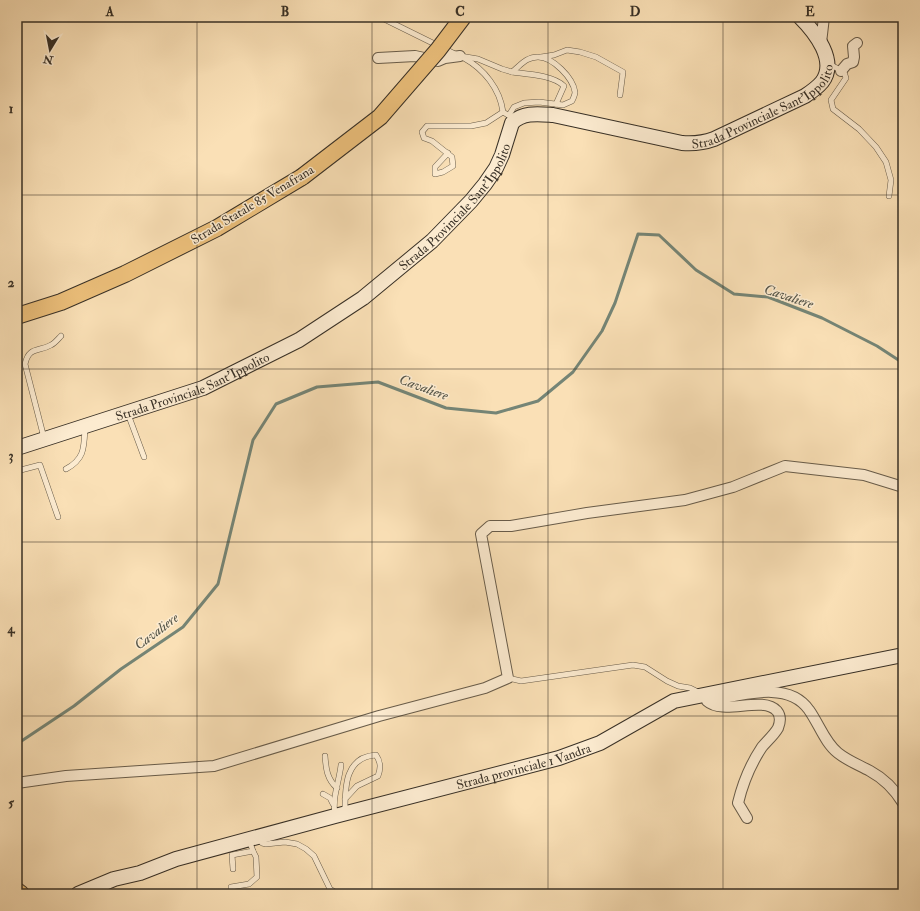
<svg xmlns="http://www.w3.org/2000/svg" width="920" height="911" font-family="'IM FELL Double Pica',serif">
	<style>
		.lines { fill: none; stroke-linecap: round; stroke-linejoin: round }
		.stream { stroke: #758576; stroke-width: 3 }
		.service-casing { stroke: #685c4a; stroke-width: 6 }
		.minor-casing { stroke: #685c4a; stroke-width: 12 }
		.secondary-casing { stroke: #383026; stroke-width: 16 }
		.trunk-casing { stroke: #383026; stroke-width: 18 }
		.service { stroke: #fcebd0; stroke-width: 5 }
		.minor { stroke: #fcebd0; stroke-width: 10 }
		.secondary { stroke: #fcebd0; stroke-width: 14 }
		.trunk { stroke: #edc07b; stroke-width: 16 }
		.trunk-bridge-casing { stroke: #383026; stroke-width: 18; stroke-linecap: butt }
		.trunk-bridge { stroke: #edc07b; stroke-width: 16 }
		.grid { fill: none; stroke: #383026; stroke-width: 1; stroke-opacity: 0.55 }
		.labels { text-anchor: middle; stroke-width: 3; stroke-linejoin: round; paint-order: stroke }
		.street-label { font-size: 13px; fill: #383026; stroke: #fcebd0 }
		.water-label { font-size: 14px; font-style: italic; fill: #525347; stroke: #fcebd0 }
		.neatline { fill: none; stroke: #383026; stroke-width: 1.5 }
		.grid-label { font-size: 13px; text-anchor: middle; font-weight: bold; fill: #383026 }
	</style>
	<rect width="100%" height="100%" fill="#fae0b6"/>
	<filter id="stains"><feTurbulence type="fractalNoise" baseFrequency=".005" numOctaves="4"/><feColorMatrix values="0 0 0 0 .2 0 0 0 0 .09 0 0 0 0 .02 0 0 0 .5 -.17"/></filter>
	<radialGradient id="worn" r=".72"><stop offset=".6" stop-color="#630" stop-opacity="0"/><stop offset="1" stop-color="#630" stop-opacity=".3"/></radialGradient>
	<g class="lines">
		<!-- stream -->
		<polyline class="stream" points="17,744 74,706 121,669 183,627 218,584 253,440 276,404 317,387 378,382 446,408 496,413 538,401 573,372 602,331 615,303 638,234 659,235 696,270 734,294 768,297 822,318 877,346 903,363"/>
		<defs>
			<g id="service">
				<polyline points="380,17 457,55"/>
				<path d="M460 56 478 59 502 69 512 72C521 65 526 57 538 57 553 57 573 78 575 92 575 95 574 97 572 101L563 105 539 102 524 103 514 107 509 115"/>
				<polyline points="541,57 554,55 567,50 580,52 596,57 623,72 620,95"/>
				<path d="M464 58C484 69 500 89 503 112"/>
				<polyline points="829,64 844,72 846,78 831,100 833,109 859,129 876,147 886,162 891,180 889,196"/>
				<path d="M512 72C527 74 553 75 564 86L556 104"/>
				<polyline points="448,153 435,167 435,174 443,172 453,166 452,157 432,141 424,138 422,132 427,126 471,126 486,123 503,112 511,117"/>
				<polyline points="128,414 144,457"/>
				<path d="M44 438 25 364C29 346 39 352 51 345 55 343 58 339 61 336"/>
				<path d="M66 469C85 459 84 447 85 427"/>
				<polyline points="17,471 40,465 58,517"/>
				<polyline points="508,678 521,681 633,665 645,667 667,681 678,686 690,688 700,693"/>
				<path d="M325 756C326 769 327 779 337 788"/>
				<polyline points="323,794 330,798 333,804"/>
				<path d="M345 799 357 786 378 776C381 768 381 762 376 755 344 757 345 789 345 813"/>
				<path d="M335 815C332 797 339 783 341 765"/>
				<polyline points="259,838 262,843 266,844 285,842 297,844 306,849 314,856 330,889 338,894"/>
				<polyline points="233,869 232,855 253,851 249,840"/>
				<polyline points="231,887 249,884 257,877 256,857 253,851"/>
			</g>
			<g id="minor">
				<polyline points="821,43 824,17"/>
				<polyline points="378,58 415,56 438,61 445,58 460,56"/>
				<polyline points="841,71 847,64 853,62 854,57 853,46 857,43"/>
				<path d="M707 701C724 716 762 695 777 711 781 716 780 723 778 728 774 735 767 741 762 747 750 765 743 782 738 803L747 818"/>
				<path d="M708 701C739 696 788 679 809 710 819 724 825 743 838 753 848 761 859 765 870 771 883 778 895 790 903 803"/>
				<polyline points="17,783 66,776 214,766 379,716 485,688 508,678 481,534 490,526 511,526 587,513 685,500 733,487 785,466 864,475 903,487"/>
			</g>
			<g id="secondary">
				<path id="s1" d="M17 448 203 388 299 340 363 298 432 241 471 201 485 184 496 168 502 155 512 123C523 112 538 114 553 115L682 143C694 144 703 143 714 139L805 96C811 92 817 88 822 82 838 61 815 32 800 17"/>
				<path id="s2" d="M78 894 114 879 140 873 176 859 335 816 559 758 600 743 674 701 903 655"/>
			</g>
			<g id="trunk">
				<polyline points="17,316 61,302 125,274 217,228 302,177"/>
				<polyline points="17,891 21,894"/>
			</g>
		</defs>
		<!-- service casing -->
		<use href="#service" class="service-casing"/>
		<!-- minor casing -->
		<use href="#minor" class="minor-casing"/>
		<!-- secondary casing -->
		<use href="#secondary" class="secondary-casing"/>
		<!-- trunk casing -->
		<use href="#trunk" class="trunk-casing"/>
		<!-- service -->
		<use href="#service" class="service"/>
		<!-- minor -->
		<use href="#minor" class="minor"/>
		<!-- secondary -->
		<use href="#secondary" class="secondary"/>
		<!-- trunk -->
		<use href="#trunk" class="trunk"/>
		<defs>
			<polyline id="trunk-bridge" points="302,177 380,117 438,50 463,17"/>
		</defs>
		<!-- trunk-bridge casing -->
		<use href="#trunk-bridge" class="trunk-bridge-casing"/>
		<!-- trunk-bridge -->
		<use href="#trunk-bridge" class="trunk-bridge"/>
	</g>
	<!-- grid -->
	<path class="grid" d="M197 17V894M372 17V894M548 17V894M723 17V894M17 195H903M17 369H903M17 542H903M17 716H903"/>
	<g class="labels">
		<!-- street labels -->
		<g class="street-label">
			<text dy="5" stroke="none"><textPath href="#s1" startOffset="881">Strada Provinciale Sant'Ippolito</textPath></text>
			<text transform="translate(252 204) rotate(-31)" y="5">Strada Statale 85 Venafrana</text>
			<text dy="5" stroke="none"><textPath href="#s1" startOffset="510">Strada Provinciale Sant'Ippolito</textPath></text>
			<text dy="5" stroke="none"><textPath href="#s1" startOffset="186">Strada Provinciale Sant'Ippolito</textPath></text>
			<text dy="5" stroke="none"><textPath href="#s2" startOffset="464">Strada provinciale 1 Vandra</textPath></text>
		</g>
		<!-- water labels -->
		<g class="water-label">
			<text transform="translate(789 296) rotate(18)" y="5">Cavaliere</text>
			<text transform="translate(424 387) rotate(20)" y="5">Cavaliere</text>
			<text transform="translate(156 631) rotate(-37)" y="5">Cavaliere</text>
		</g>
	</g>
	<!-- margin -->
	<rect width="920" height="911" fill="none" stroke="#fae0b6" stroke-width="44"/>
	<!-- north arrow -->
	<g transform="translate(50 50) rotate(190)" stroke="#fcebd0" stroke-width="3" paint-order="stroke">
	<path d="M0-3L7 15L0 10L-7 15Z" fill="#383026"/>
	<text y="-6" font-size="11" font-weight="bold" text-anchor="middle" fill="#383026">N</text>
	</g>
	<rect x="22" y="22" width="876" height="867" class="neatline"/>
	<g class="grid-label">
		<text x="110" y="16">A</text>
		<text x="285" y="16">B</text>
		<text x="460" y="16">C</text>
		<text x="635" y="16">D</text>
		<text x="810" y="16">E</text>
		<text x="11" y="113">1</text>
		<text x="11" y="287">2</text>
		<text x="11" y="460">3</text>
		<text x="11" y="633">4</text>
		<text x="11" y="807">5</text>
	</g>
	<rect width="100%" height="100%" filter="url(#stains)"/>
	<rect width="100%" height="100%" fill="url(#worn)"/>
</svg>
